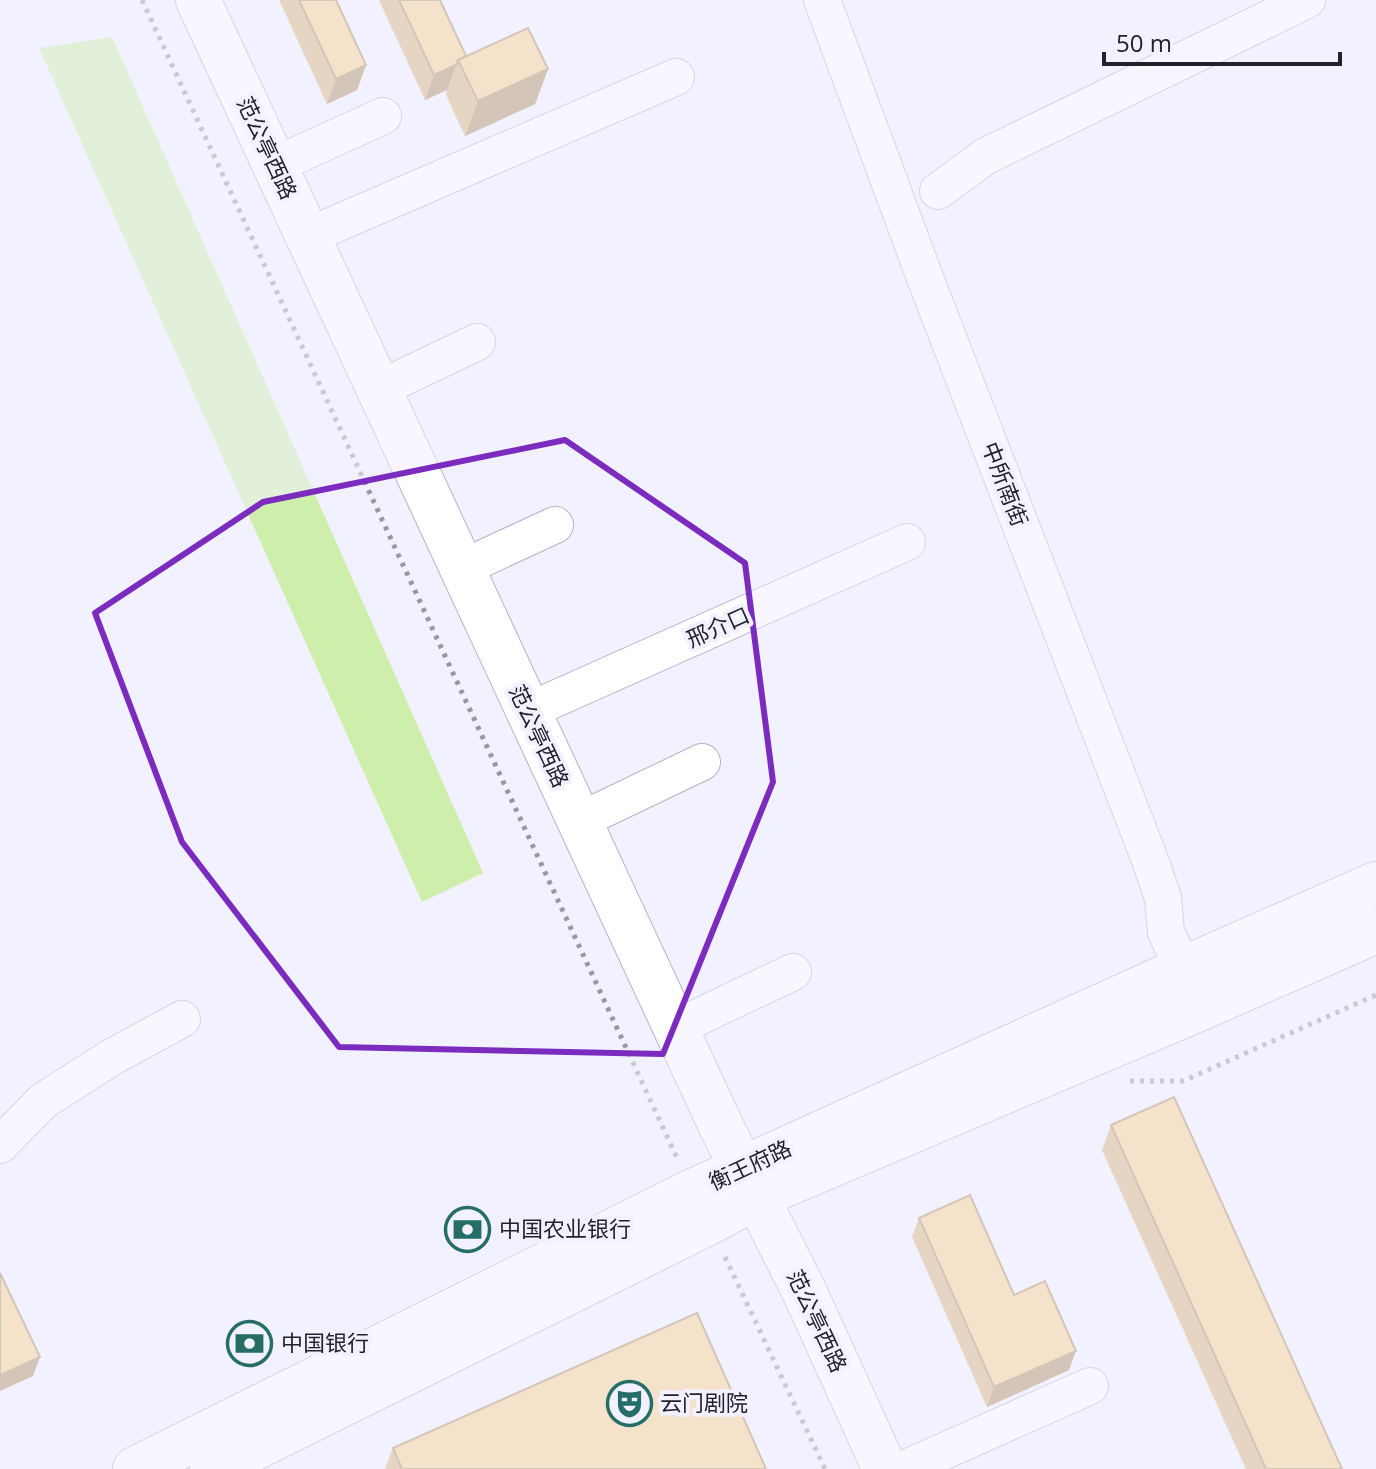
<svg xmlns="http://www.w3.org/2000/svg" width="1376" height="1469" font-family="'Open Sans','Noto Sans SC',sans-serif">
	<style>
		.green { fill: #ceeeab }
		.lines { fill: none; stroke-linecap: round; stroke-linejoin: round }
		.minor-casing { stroke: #b5b3c9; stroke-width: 38 }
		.secondary-casing { stroke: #b5b3c9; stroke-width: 46 }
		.primary-casing { stroke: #b5b3c9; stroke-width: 46 }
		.path { stroke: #9897a3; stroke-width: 5; stroke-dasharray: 4 6; stroke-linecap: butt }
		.minor { stroke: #fff; stroke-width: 36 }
		.secondary { stroke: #fff; stroke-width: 44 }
		.primary { stroke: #fff; stroke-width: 44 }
		.wall { fill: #d6b479 }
		.shaded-wall { fill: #ae9263 }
		.building { fill: #f9d18d; stroke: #ae9263; stroke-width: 2 }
		.marked { fill: none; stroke: #7b2cbf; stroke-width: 6; stroke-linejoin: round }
		.labels { text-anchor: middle; stroke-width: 8; stroke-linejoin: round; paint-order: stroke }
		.street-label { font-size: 22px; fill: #23222b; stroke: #f2f1ff }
		.poi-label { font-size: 22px; fill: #23222b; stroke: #f2f1ff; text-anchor: start }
	</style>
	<rect width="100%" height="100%" fill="#f2f1ff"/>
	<!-- green -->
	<polygon class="green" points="112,37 483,873 422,902 39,48"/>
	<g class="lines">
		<defs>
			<g id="minor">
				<polyline points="822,0 927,283 1150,860 1163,898 1166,932 1183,969"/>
				<polyline points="275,165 383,116"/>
				<polyline points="938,191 986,156 1307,0"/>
				<polyline points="308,236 676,77"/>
				<polyline points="379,389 477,342"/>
				<polyline points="462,568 555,525"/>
				<polyline points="528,711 907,542"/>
				<polyline points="579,821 702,762"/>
				<polyline points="675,1028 793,972"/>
				<polyline points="0,1145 43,1101 112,1057 182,1019"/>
				<polyline points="904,1469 1090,1386"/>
			</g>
			<g id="secondary">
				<polyline points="135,1469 691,1192 1183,969 1376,884"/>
				<polyline points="212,1469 708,1223 756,1197 1201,1008 1376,931"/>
			</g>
			<polyline id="primary" points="198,0 721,1126 804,1291 885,1469"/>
		</defs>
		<!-- minor casing -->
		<use href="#minor" class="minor-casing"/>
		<!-- secondary casing -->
		<use href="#secondary" class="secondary-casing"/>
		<!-- primary casing -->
		<use href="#primary" class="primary-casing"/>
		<!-- path -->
		<g class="path">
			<polyline points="142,0 677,1158"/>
			<polyline points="1130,1081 1183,1081 1376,995"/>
			<polyline points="725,1257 825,1469"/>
		</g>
		<!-- minor -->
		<use href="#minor" class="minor"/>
		<!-- secondary -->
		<use href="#secondary" class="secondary"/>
		<!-- primary -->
		<use href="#primary" class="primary"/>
	</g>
	<!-- wall -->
	<g class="wall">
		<polygon points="279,0 336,0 366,65 357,90 327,104"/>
		<polygon points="379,0 440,0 466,56 548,69 535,104 465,136 446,95 447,90 425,100"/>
		<polygon points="1111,1125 1342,1469 1246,1469 1102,1150"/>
		<polygon points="919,1218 1014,1295 1069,1370 987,1407 912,1237"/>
		<polygon points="393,1448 766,1469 385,1469"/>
	</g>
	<!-- shaded-wall -->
	<g class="shaded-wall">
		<polygon points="366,65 357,90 327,104 336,79"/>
		<polygon points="456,65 447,90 425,100 434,75"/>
		<polygon points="548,69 535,104 465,136 478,101"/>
		<polygon points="1076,1351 1069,1370 987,1407 994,1387"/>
		<polygon points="40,1357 33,1376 0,1391 0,1375"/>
	</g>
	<!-- building -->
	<g class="building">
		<polygon points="299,0 336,0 366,65 336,79"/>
		<polygon points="399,0 440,0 466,56 458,60 456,65 434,75"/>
		<polygon points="528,28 548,69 478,101 458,60"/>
		<polygon points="1174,1097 1342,1469 1266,1469 1111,1125"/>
		<polygon points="970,1195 1014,1295 1045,1281 1076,1351 994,1387 919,1218"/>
		<polygon points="0,1273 40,1357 0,1375"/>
		<polygon points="697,1313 766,1469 402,1469 393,1448"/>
	</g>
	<!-- marked area -->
	<path d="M0 0H1376V1469H0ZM565 440 745 563 773 782 663 1054 339 1047 182 842 95 613 263 502Z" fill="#f2f1ff" fill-opacity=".55" fill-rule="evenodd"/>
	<path class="marked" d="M565 440 745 563 773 782 663 1054 339 1047 182 842 95 613 263 502Z"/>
	<!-- icons -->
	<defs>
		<symbol id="bank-ring" viewBox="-11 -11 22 22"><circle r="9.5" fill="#f2f1ff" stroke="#256e68" stroke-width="1.5"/><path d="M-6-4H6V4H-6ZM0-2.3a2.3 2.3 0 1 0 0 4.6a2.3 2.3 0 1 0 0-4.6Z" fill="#256e68"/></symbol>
		<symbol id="theatre-ring" viewBox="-11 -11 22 22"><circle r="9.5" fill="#f2f1ff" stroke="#256e68" stroke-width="1.5"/><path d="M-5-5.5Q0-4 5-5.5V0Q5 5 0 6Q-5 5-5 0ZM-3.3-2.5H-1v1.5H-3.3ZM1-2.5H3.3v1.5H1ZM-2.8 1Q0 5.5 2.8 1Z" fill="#256e68"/></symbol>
	</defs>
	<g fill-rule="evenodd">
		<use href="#bank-ring" x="442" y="1204" width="51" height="51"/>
		<use href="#bank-ring" x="224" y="1318" width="51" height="51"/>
		<use href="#theatre-ring" x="604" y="1378" width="51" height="51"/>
	</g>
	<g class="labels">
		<!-- street labels -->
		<g class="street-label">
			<text transform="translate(267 148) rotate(65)" y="8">范公亭西路</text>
			<text transform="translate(1005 484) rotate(69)" y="8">中所南街</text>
			<text transform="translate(718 627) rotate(-24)" y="8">邢介口</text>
			<text transform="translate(539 736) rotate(65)" y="8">范公亭西路</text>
			<text transform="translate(750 1165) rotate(-25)" y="8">衡王府路</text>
			<text transform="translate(817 1321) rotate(65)" y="8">范公亭西路</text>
		</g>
		<!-- poi labels -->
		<g class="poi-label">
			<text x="499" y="1237">中国农业银行</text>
			<text x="281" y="1351">中国银行</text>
			<text x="660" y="1411">云门剧院</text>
		</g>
	</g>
	<!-- scale -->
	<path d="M1104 52v12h236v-12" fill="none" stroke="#23222b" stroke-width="4"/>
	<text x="1116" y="52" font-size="24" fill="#23222b" stroke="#f2f1ff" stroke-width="6" paint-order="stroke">50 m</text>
</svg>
